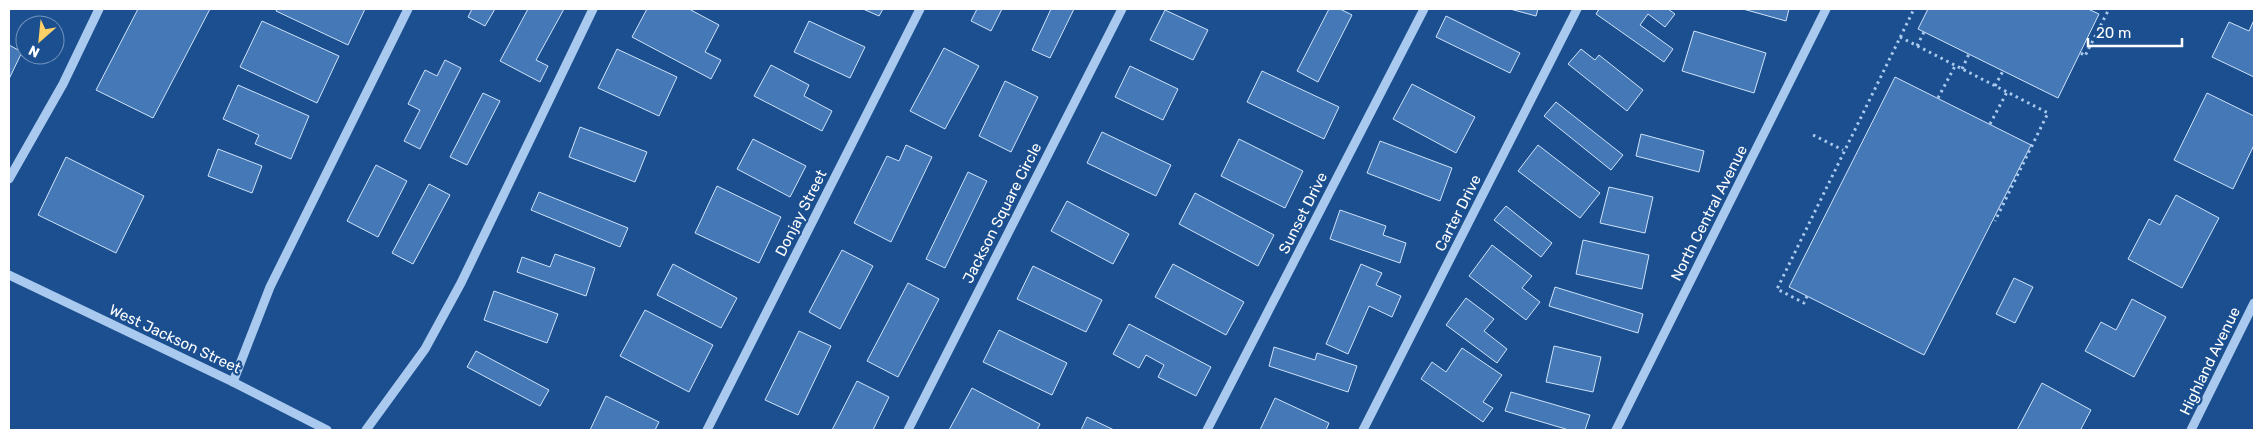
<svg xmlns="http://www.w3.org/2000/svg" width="2263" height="439" font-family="Rubik,sans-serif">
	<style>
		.building { fill: #4478b7; stroke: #cfe3fa }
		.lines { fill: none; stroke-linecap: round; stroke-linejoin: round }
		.path { stroke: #a9c9ee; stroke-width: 3; stroke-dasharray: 2.5 4; stroke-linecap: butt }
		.minor { stroke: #a9c9ee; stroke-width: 9 }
		.labels { text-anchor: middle; stroke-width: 4.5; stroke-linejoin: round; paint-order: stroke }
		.street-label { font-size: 15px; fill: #fff; stroke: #1b4f8f }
	</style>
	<rect width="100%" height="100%" fill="#1b4f8f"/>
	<!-- building -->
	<g class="building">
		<polygon points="138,9 210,9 153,118 96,90"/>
		<polygon points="277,9 365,9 348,45 276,11"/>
		<polygon points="472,9 495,9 485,26 468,17"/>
		<polygon points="528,9 564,9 536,60 548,66 540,82 500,61"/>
		<polygon points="647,9 689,9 719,25 705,52 721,60 711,79 632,37"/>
		<polygon points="863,9 883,9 879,16"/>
		<polygon points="977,9 1002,9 991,31 971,21"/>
		<polygon points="1051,9 1074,9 1050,58 1032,50"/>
		<polygon points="1329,9 1340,9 1352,15 1318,82 1297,71"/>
		<polygon points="1510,9 1538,9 1536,16"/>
		<polygon points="1599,9 1668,9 1675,14 1665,27 1648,14 1640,25 1673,49 1664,62 1596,14"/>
		<polygon points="1743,9 1789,9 1786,21"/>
		<polygon points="1928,9 2088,9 2099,14 2058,98 1918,29"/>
		<polygon points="1165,10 1208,30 1193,60 1150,40"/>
		<polygon points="1446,16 1520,53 1510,73 1436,37"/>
		<polygon points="2254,20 2254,77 2212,57 2229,22 2249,31"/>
		<polygon points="262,21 339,56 317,103 240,67"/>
		<polygon points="809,21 865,47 850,78 794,52"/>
		<polygon points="1694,31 1766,53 1754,93 1682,71"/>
		<polygon points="9,45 22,52 9,79"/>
		<polygon points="944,48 979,66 945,129 910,111"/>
		<polygon points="617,49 677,77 659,116 598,88"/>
		<polygon points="1581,49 1595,60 1599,55 1643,90 1627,111 1568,64"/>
		<polygon points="445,60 461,68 420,149 404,141 420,110 408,104 425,70 437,76"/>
		<polygon points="771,65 809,85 804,96 832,111 822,131 754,96"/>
		<polygon points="1130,66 1178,89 1163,120 1115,97"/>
		<polygon points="1262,71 1339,107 1324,139 1247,102"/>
		<polygon points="1895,77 2031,145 1924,355 1789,287"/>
		<polygon points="1005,81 1038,97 1011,152 979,136"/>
		<polygon points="1412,84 1475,117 1456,153 1393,119"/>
		<polygon points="238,85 309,116 291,159 255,144 259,135 223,119"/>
		<polygon points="483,93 500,101 467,165 450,157"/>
		<polygon points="2207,93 2254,116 2254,145 2233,189 2174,160"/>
		<polygon points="1556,102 1623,155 1611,170 1544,116"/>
		<polygon points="580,127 647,152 635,182 569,157"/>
		<polygon points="1102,132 1171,165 1156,196 1087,163"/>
		<polygon points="1641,134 1704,151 1699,172 1636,156"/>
		<polygon points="753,139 806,166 790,197 737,169"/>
		<polygon points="1239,139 1303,171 1285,208 1221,176"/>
		<polygon points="1380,141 1452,168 1440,201 1367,173"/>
		<polygon points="906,145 932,157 891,242 854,223 887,156 899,161"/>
		<polygon points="1538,145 1600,193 1580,218 1518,171"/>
		<polygon points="218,149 262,166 252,193 208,176"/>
		<polygon points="66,157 144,196 116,253 38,215"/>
		<polygon points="376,165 407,181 378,237 347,221"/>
		<polygon points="968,172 987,181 945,268 926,259"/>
		<polygon points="429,184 450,195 413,264 392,253"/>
		<polygon points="717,186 781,217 759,263 695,233"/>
		<polygon points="1609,187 1653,197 1645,233 1600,223"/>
		<polygon points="539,192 628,228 620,247 531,210"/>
		<polygon points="1195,193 1274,235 1258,266 1179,224"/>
		<polygon points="2176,195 2219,218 2182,288 2128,259 2149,219 2160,225"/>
		<polygon points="1067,201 1129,234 1113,264 1051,231"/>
		<polygon points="1506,206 1552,243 1541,257 1494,220"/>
		<polygon points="1340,210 1386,226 1383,235 1406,243 1400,263 1330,239"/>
		<polygon points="1583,240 1649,255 1642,289 1576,274"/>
		<polygon points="1492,245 1532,276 1522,288 1540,302 1526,320 1469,276"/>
		<polygon points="842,250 873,266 840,329 809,312"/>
		<polygon points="555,254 595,268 586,296 517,272 522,257 550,267"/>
		<polygon points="673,264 737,298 721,328 657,295"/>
		<polygon points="1173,264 1244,302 1226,335 1155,297"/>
		<polygon points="1361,264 1382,273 1376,285 1401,296 1392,317 1369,306 1348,354 1326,344"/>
		<polygon points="1033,266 1102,300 1086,332 1017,299"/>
		<polygon points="2014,278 2033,287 2015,323 1996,314"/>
		<polygon points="908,283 939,299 898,377 867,361"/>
		<polygon points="1555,287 1643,314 1638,333 1549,306"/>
		<polygon points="494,291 558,314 547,343 484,320"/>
		<polygon points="1466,298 1494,319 1484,331 1507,349 1497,363 1446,325"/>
		<polygon points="2132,299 2166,317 2134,377 2085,351 2101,322 2116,330"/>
		<polygon points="645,310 713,345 689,392 620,356"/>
		<polygon points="1129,324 1211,367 1196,396 1158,377 1164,365 1146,355 1139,368 1113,354"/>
		<polygon points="999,330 1067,363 1052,395 983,362"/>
		<polygon points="799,331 831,346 798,415 765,400"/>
		<polygon points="1554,346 1601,357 1593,392 1546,382"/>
		<polygon points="1274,347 1315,360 1317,353 1357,366 1348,392 1269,366"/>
		<polygon points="1462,348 1502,375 1483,402 1493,408 1483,422 1421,379 1432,362 1446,372"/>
		<polygon points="476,351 549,390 540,406 467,367"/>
		<polygon points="857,381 889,397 873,430 832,430"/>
		<polygon points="2042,383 2091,410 2081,429 2084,430 2017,430"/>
		<polygon points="972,388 1040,424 1037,430 949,430"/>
		<polygon points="1511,392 1590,415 1585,430 1569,430 1505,411"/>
		<polygon points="606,396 659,422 655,430 590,430"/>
		<polygon points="1275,398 1329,423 1326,430 1260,430"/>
		<polygon points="1087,417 1114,430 1081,430"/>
	</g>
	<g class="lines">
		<!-- path -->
		<g class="path">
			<polyline points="1900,37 2048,113 1995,221"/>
			<polyline points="1917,46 1924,32"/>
			<polyline points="2081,53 2085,56 2109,9"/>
			<polyline points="1962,69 1969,54"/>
			<polyline points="1995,86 2003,71"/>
			<polyline points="1938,98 1955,66"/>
			<polyline points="1990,124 2007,92"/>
			<polyline points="1813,135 1843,150"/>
			<polyline points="1807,296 1804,303 1777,289 1914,9"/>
		</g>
		<!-- minor -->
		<g class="minor">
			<polyline points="9,179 63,84 99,9"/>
			<polyline points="9,275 233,382 327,430"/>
			<polyline points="233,382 270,287 408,9"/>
			<polyline points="366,430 425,349 461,283 593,9"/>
			<polyline points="707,430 920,9"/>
			<polyline points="908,430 1122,9"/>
			<polyline points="1207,430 1424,9"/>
			<polyline points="1363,430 1577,9"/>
			<polyline points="1616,430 1826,9"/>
			<polyline points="2191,430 2254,303"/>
		</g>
	</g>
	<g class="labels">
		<!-- street labels -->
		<g class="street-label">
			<text transform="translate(801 213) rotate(-63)" y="5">Donjay Street</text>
			<text transform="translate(1002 213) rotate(-63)" y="5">Jackson Square Circle</text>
			<text transform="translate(1303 213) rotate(-63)" y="5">Sunset Drive</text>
			<text transform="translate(1458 213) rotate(-63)" y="5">Carter Drive</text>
			<text transform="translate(1709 213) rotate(-63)" y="5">North Central Avenue</text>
			<text transform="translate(175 339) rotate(25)" y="5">West Jackson Street</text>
			<text transform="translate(2210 361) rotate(-64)" y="5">Highland Avenue</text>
		</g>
	</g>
	<!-- border -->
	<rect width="2263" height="439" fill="none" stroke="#ffffff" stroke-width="20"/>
	<!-- north arrow -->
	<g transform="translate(40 40) rotate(207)"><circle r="24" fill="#1b4f8f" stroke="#7695bc"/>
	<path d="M0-4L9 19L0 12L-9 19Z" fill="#ffd166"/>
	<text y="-8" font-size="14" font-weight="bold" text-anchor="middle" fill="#ffffff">N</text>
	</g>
	<!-- scale -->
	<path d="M2088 38v8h94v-8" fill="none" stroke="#ffffff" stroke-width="2.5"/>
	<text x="2096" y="38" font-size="15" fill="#ffffff" stroke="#1b4f8f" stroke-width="4" paint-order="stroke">20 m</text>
</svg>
